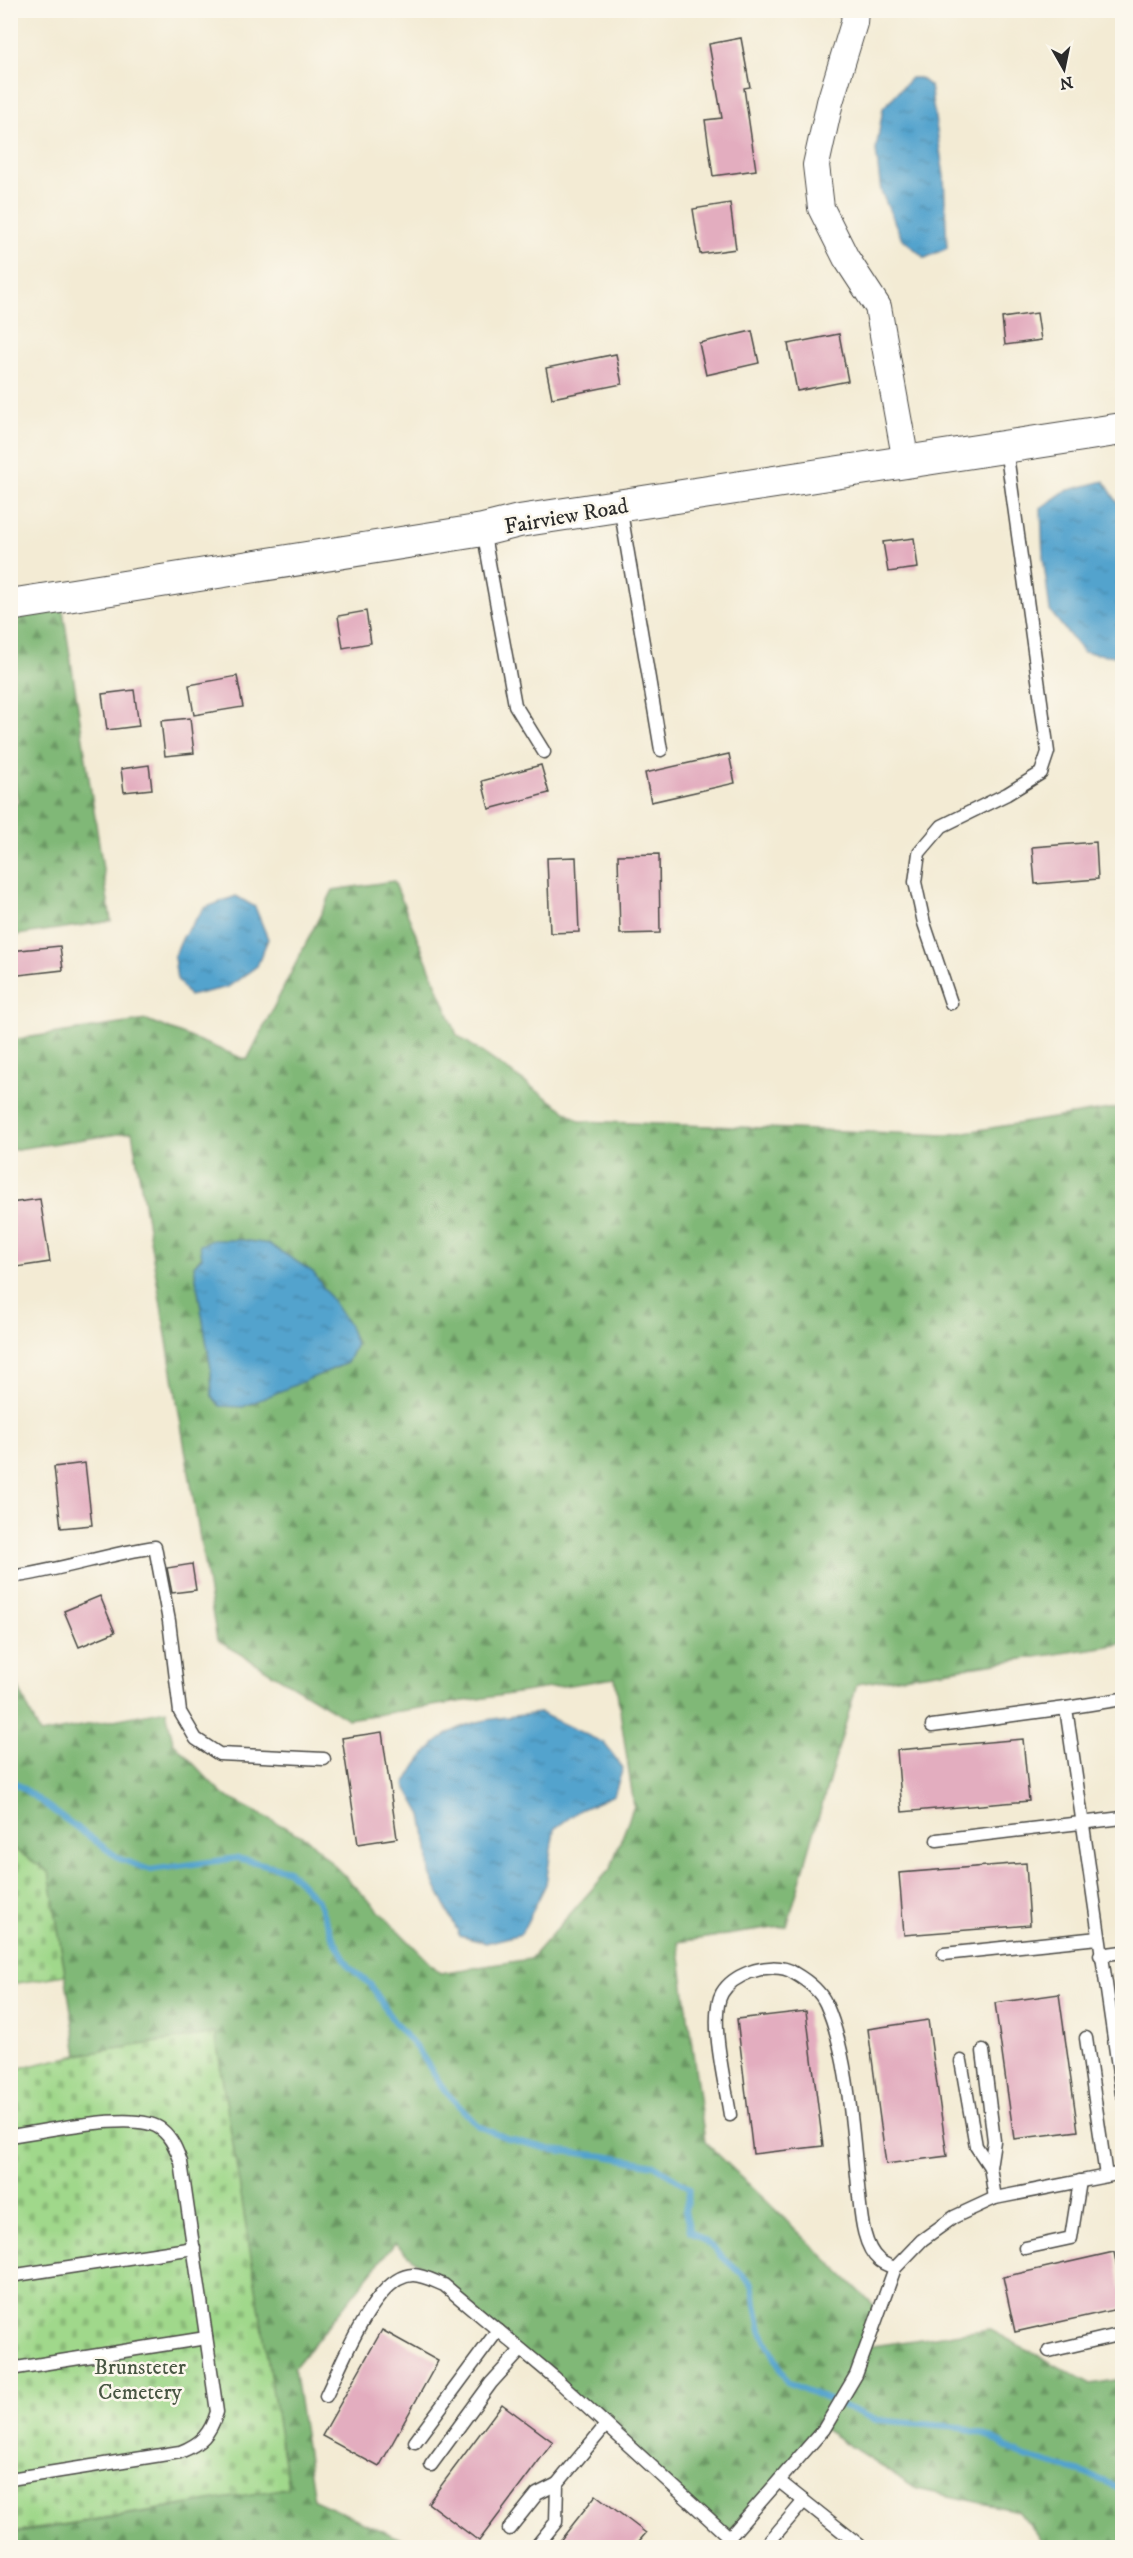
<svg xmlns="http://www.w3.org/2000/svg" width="1133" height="2558" font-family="'IM FELL DW Pica',serif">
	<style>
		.forest { fill: url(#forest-firs); stroke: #567251; stroke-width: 1.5; fill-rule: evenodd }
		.cemetery { fill: url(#cemetery-stones); stroke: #66825b; stroke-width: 1.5 }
		.water { fill: url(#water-ripples); stroke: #3f677c; stroke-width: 1.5 }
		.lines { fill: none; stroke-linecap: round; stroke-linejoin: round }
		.stream { stroke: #53a3cd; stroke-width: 6 }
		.building { fill: #e3adbf }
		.service-casing { stroke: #494844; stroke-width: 15 }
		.minor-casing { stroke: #494844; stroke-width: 28 }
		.tertiary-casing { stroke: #494844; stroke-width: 34 }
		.service { stroke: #fff; stroke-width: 12 }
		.minor { stroke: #fff; stroke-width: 26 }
		.tertiary { stroke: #fff; stroke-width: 32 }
		.labels { text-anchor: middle; stroke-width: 5; stroke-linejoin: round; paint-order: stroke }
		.street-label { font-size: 22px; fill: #2b2b2b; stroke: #fbf7ec }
		.park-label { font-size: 22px; fill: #485643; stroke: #fbf7ec }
	</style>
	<defs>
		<pattern id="forest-firs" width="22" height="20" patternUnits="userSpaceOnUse" patternTransform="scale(1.5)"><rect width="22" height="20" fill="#80b877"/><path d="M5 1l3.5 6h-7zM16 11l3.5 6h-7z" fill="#699662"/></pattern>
		<pattern id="cemetery-stones" width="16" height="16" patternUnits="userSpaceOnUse" patternTransform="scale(1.5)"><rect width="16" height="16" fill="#a0d88b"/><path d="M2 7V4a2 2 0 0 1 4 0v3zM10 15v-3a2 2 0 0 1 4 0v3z" fill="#8aba78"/></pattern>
		<pattern id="water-ripples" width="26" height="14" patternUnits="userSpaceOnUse" patternTransform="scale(1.5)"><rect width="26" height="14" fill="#53a3cd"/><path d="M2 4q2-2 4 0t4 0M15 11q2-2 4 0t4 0" fill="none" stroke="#4585a7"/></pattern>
	</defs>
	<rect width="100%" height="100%" fill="#fbf7ec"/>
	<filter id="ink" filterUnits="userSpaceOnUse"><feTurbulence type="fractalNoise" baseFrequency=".0167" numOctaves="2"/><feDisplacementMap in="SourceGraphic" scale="12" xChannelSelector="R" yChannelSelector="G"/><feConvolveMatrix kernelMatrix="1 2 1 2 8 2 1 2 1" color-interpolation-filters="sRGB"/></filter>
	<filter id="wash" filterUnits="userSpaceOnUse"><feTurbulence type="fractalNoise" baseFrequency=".008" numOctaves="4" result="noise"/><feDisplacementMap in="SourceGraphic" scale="24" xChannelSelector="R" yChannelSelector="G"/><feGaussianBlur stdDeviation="1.35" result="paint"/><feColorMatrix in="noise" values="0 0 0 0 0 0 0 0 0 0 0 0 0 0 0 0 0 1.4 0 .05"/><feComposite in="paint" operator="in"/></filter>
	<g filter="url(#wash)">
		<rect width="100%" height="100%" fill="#f3ebd4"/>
		<!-- forest -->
		<g class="forest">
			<polygon points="61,597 111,921 11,936 10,805 18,803 10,754 11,605"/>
			<path d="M394 881 457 1035 580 1121 947 1135 1122 1107V1644L857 1684 787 1926 678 1942 705 2142 879 2310 866 2347 989 2329 1091 2384 1122 2379V2547H1047L1018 2511 917 2489 824 2429 729 2537 395 2243 294 2368 314 2500 403 2540 412 2547H11V2534L288 2488 215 2033 78 2055 49 1872 11 1847 10 1669 40 1734 166 1710 173 1742 223 1795 308 1839 440 1973 530 1959 610 1869 634 1806 615 1678 348 1719 217 1640 132 1132 11 1150V1040L147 1020 247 1060 333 890ZM269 1244C308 1270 339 1301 356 1344L347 1363 328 1371 212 1396 211 1369 194 1266 202 1256Z"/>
		</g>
		<!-- cemetery -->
		<g class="cemetery">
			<polygon points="11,1847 49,1872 65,1975 11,1984"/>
			<polygon points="215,2033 288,2488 11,2533 11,2070 78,2055"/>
		</g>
		<!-- water -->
		<g class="water">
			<polygon points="911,78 920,78 930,86 944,176 947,248 925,258 901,237 881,191 876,150 883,108"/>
			<polygon points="1104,481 1122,510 1122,646 1115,656 1083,652 1050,611 1043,556 1041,508 1065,491"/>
			<polygon points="236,896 255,907 268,939 257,966 228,987 189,996 177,979 174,957 183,937 204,908"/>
			<polygon points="213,1240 242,1240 269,1244 313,1272 348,1324 356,1344 347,1363 243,1407 220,1406 212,1396 211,1369 194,1266 202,1257 200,1245"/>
			<path d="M540 1713 604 1743 623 1768 614 1795 580 1810 554 1829 546 1884 521 1934 486 1943 460 1936 430 1874 428 1847 422 1815 405 1785C438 1720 474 1721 540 1713Z"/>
		</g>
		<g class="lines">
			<!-- stream -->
			<polyline class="stream" points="10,1779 120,1859 150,1870 237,1858 288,1870 318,1901 331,1934 350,1968 371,1985 392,2019 421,2054 445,2091 478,2126 509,2139 553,2150 605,2156 654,2165 690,2188 685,2211 690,2231 704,2240 752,2284 761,2330 787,2382 876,2420 960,2427 990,2437 1025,2457 1081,2472 1122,2489"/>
		</g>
		<g id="blocks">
			<!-- building -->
			<g class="building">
				<polygon points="741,38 750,87 744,88 756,170 713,176 705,120 722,118 709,44"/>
				<polygon points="730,203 736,249 700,254 693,209"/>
				<polygon points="1037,313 1041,340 1005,345 1002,318"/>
				<polygon points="752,331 759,363 706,375 699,343"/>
				<polygon points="839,334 848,381 797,391 788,344"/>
				<polygon points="616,354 622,384 552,398 546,368"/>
				<polygon points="914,538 918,568 888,572 883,542"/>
				<polygon points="366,611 371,643 343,648 338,616"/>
				<polygon points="237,676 243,707 194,715 189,685"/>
				<polygon points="134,690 139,726 107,730 102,694"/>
				<polygon points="190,718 194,753 165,756 161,721"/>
				<polygon points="729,754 735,783 651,802 645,773"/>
				<polygon points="149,765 152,789 124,792 121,769"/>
				<polygon points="541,765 549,793 489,809 482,781"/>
				<polygon points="1096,842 1098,879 1035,884 1032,847"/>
				<polygon points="659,854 660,933 620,934 618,855"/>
				<polygon points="576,857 579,932 550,933 547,858"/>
				<polygon points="60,946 63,970 10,976 10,951"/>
				<polygon points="40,1199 50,1262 10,1268 10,1203"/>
				<polygon points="85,1463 92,1525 61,1528 54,1467"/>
				<polygon points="192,1564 196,1590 172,1593 167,1568"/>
				<polygon points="100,1596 115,1632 79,1647 64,1611"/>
				<polygon points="382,1732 397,1838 358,1844 342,1738"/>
				<polygon points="1023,1739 1029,1801 902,1812 897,1750"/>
				<polygon points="1026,1863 1030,1925 904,1935 899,1873"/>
				<polygon points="1059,1994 1078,2131 1014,2139 995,2003"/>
				<polygon points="806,2011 823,2146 753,2154 737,2019"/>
				<polygon points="928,2020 947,2156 886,2164 868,2029"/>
				<polygon points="1114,2252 1122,2293 1122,2308 1015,2332 1003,2277"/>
				<polygon points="382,2330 438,2361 379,2467 322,2436"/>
				<polygon points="502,2404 553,2442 479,2541 428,2503"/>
				<polygon points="596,2495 646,2533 634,2547 555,2547"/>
			</g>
		</g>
	</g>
	<g filter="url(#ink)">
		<use href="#blocks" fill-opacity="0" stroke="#494844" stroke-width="1.5"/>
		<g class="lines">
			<defs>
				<g id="service">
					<polyline points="620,506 661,750"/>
					<polyline points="483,530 515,705 544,752"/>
					<polyline points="951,1003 924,923 915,882 919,853 942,826 1007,794 1041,773 1048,752 1006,448"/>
					<path d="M10 1577C59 1571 106 1554 155 1547L169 1621 180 1712 196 1739 219 1754 324 1759"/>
					<polyline points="1122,1699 1066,1708 1122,2094"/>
					<polyline points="932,1726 1066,1708"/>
					<polyline points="937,1840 1122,1818"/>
					<polyline points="944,1954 1098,1938"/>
					<polyline points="1100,1955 1122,1952"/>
					<polyline points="1086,2038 1106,2176"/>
					<polyline points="983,2051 994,2141 990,2167 995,2198"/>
					<polyline points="961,2061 976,2146 990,2167"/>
					<path d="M730 2115C726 2087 708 2017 722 1993 728 1983 739 1976 750 1972 763 1967 782 1965 794 1973 806 1980 820 1990 826 2004 849 2055 853 2139 859 2196 861 2215 863 2247 879 2260 883 2264 890 2266 895 2268"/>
					<path d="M10 2136C43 2132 139 2109 162 2130 172 2138 177 2151 181 2162L217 2412C210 2434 201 2444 180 2452L10 2479"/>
					<polyline points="1025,2248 1071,2238 1080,2181"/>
					<polyline points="10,2276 194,2248"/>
					<polyline points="1049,2351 1122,2334"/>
					<polyline points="10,2369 206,2338"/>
					<path d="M326 2396C341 2366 375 2275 413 2275 423 2275 434 2281 444 2285L554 2377 729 2537"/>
					<polyline points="415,2442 498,2330"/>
					<polyline points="431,2465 491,2383 521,2350"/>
					<polyline points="779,2481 863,2548"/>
					<polyline points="509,2529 537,2494 557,2484"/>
					<polyline points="535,2548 556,2522 557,2484 606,2425"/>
					<polyline points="720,2548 824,2429 856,2375 895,2268 922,2240 954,2217 995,2198 1122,2173"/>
					<polyline points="764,2548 804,2501"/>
				</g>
				<polyline id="minor" points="855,10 854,23 830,102 816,165 821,208 846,258 878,307 906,462"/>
				<polyline id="tertiary" points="10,605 483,530 519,521 1122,429"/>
			</defs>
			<!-- service casing -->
			<use href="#service" class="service-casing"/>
			<!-- minor casing -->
			<use href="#minor" class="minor-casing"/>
			<!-- tertiary casing -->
			<use href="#tertiary" class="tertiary-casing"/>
			<!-- service -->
			<use href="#service" class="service"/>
			<!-- minor -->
			<use href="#minor" class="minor"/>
			<!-- tertiary -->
			<use href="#tertiary" class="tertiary"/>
		</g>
	</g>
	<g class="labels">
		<!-- street labels -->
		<g class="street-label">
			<text transform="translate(566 515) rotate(-10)" y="8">Fairview Road</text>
		</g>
		<!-- park labels -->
		<g class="park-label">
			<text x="140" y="2374">Brunsteter<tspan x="140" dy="25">Cemetery</tspan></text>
		</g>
	</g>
	<!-- margin -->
	<rect width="1133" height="2558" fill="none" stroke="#fbf7ec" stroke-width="36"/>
	<!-- north arrow -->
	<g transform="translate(1064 69) rotate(171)" stroke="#fbf7ec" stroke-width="4.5" paint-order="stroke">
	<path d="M0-4.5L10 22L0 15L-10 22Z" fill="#2b2b2b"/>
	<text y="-9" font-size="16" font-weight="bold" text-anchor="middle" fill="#2b2b2b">N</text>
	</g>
</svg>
